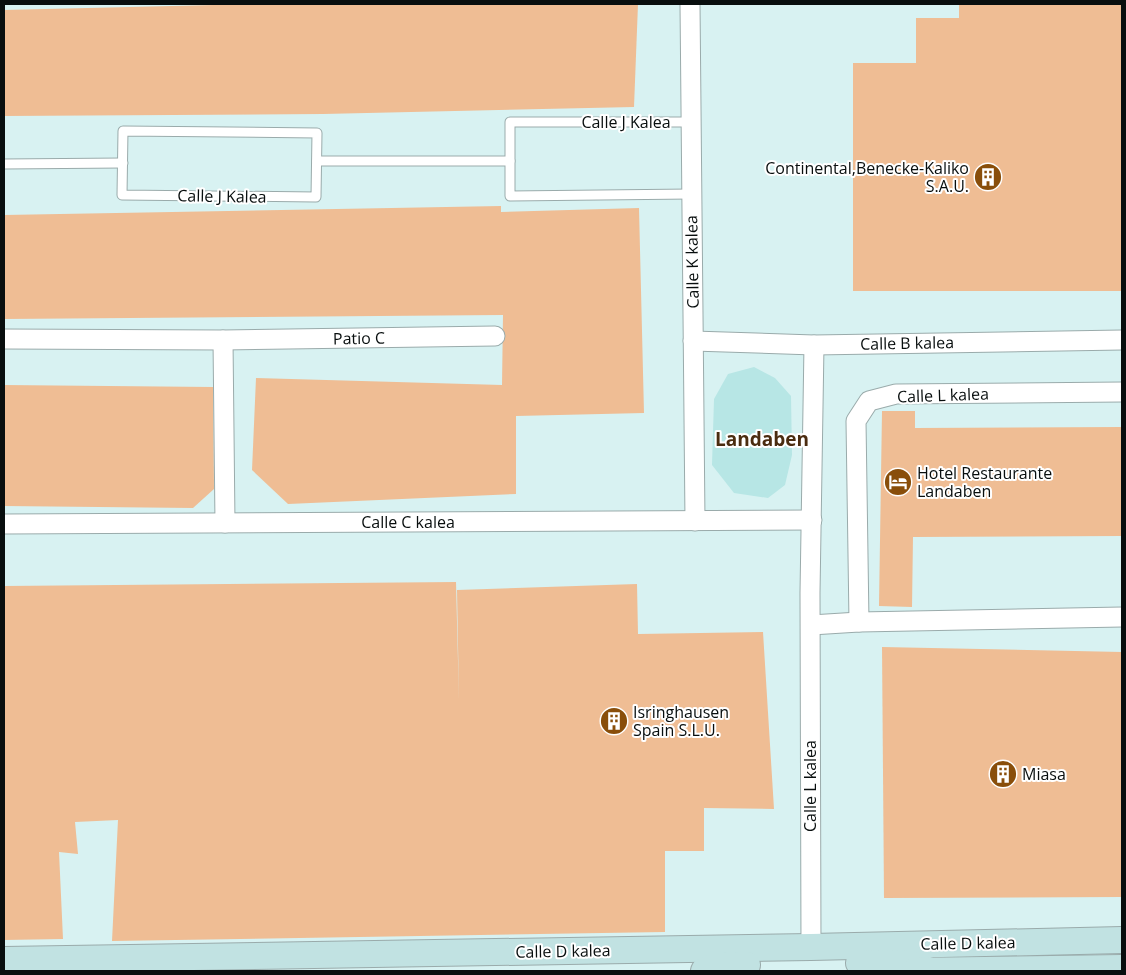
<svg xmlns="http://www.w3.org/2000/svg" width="1126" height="975" font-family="'Open Sans',sans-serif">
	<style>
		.built { fill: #d8f2f2 }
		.green { fill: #b7e6e5 }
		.building { fill: #efbd94 }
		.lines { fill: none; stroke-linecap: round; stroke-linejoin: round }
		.lane-casing { stroke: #9aabab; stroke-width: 11 }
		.street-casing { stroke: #9aabab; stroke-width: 21 }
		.secondary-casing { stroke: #9aabab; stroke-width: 28 }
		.lane { stroke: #fff; stroke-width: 9 }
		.street { stroke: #fff; stroke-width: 19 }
		.secondary { stroke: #c1e2e2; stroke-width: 26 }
		.labels { text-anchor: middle; stroke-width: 4; stroke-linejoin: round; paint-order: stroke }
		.street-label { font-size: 16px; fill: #080e0e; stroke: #fff }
		.poi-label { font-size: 16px; fill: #080e0e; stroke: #fff; text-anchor: start }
		.quarter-label { font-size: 19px; font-weight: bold; fill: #4a2c10; stroke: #fff }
	</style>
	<rect width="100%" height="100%" fill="#edffff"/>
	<!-- built -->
	<rect class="built" x="4" y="4" width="1118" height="967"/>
	<!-- green -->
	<polygon class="green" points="754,367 775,378 791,396 792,455 785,485 768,498 734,493 712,465 714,399 728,374"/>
	<!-- building -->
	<g class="building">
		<polygon points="255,4 638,4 634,107 323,114 4,116 4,10"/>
		<polygon points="959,4 1122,4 1122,291 853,291 853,63 916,63 916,18 959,18"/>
		<polygon points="501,206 501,212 639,208 644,413 516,416 516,494 288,504 252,470 256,378 502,385 503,315 4,319 4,215"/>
		<polygon points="4,385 213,387 214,489 193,508 4,506"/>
		<polygon points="882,411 915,411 915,428 1122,427 1122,536 913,537 912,607 879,606"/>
		<polygon points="456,582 459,701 457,590 637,584 638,634 763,632 774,809 704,808 704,851 665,851 665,932 112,941 118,820 75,822 78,854 59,852 63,939 4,940 4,586"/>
		<polygon points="882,647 1122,652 1122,897 884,898"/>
	</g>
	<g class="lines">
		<defs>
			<g id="lane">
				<polygon points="123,131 317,133 316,197 122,195"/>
				<polyline points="317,161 510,161 510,122 691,122"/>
				<polyline points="510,161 510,196 691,194"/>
				<polyline points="4,164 123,163"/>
			</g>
			<g id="street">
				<polyline points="690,4 695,521"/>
				<polyline points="4,339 223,340 495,336"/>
				<polyline points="223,340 225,523"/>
				<polyline points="693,341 814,345 1122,340"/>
				<polyline points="4,524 812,520"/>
				<polyline points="859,622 856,421 869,401 896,394 1122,392"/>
				<polyline points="811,625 859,622 1122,617"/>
				<polyline points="811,947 810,593 814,345"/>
			</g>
			<g id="secondary">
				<polyline points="4,960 811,947 1122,940"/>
				<polyline points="859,963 911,964 931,971"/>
				<polyline points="704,971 714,966 747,965"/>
				<polyline points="915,971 1122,968"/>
			</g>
		</defs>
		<!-- lane casing -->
		<use href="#lane" class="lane-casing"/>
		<!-- street casing -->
		<use href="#street" class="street-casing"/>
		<!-- secondary casing -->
		<use href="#secondary" class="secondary-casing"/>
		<!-- lane -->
		<use href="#lane" class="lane"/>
		<!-- street -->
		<use href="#street" class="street"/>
		<!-- secondary -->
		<use href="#secondary" class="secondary"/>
	</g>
	<!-- icons -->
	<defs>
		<symbol id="building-disc" viewBox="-11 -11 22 22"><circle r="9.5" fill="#894e0a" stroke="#fff"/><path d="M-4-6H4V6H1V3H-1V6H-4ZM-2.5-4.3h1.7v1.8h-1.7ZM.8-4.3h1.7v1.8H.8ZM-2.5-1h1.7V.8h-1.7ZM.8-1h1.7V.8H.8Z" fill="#fff"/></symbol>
		<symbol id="hotel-disc" viewBox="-11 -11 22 22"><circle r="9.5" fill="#894e0a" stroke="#fff"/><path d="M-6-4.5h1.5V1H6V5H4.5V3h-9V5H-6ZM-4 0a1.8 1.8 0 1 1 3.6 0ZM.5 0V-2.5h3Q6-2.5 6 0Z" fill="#fff"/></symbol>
	</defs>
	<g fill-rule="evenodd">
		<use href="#building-disc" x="972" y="161" width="32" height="32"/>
		<use href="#hotel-disc" x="882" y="466" width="32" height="32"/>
		<use href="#building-disc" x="598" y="705" width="32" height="32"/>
		<use href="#building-disc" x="987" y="758" width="32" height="32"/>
	</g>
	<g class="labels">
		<!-- street labels -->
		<g class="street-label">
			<text x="626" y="128">Calle J Kalea</text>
			<text transform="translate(222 196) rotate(1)" y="6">Calle J Kalea</text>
			<text transform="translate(692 262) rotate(-91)" y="6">Calle K kalea</text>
			<text transform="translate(359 338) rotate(-1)" y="6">Patio C</text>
			<text transform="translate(907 343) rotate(-1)" y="6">Calle B kalea</text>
			<text transform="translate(943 395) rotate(-2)" y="6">Calle L kalea</text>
			<text x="408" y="528">Calle C kalea</text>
			<text transform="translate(810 786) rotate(-90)" y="6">Calle L kalea</text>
			<text transform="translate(968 943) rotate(-1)" y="6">Calle D kalea</text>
			<text transform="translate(563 951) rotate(-1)" y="6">Calle D kalea</text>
		</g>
		<!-- poi labels -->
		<g class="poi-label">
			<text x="969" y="174" text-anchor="end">Continental,Benecke-Kaliko<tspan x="969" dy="18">S.A.U.</tspan></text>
			<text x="917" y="479">Hotel Restaurante<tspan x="917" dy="18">Landaben</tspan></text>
			<text x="633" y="718">Isringhausen<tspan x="633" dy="18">Spain S.L.U.</tspan></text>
			<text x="1022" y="780">Miasa</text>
		</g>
		<!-- quarter labels -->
		<g class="quarter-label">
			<text x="762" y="446">Landaben</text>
		</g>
	</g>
	<!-- border -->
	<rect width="1126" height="975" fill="none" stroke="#080e0e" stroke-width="10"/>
</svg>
